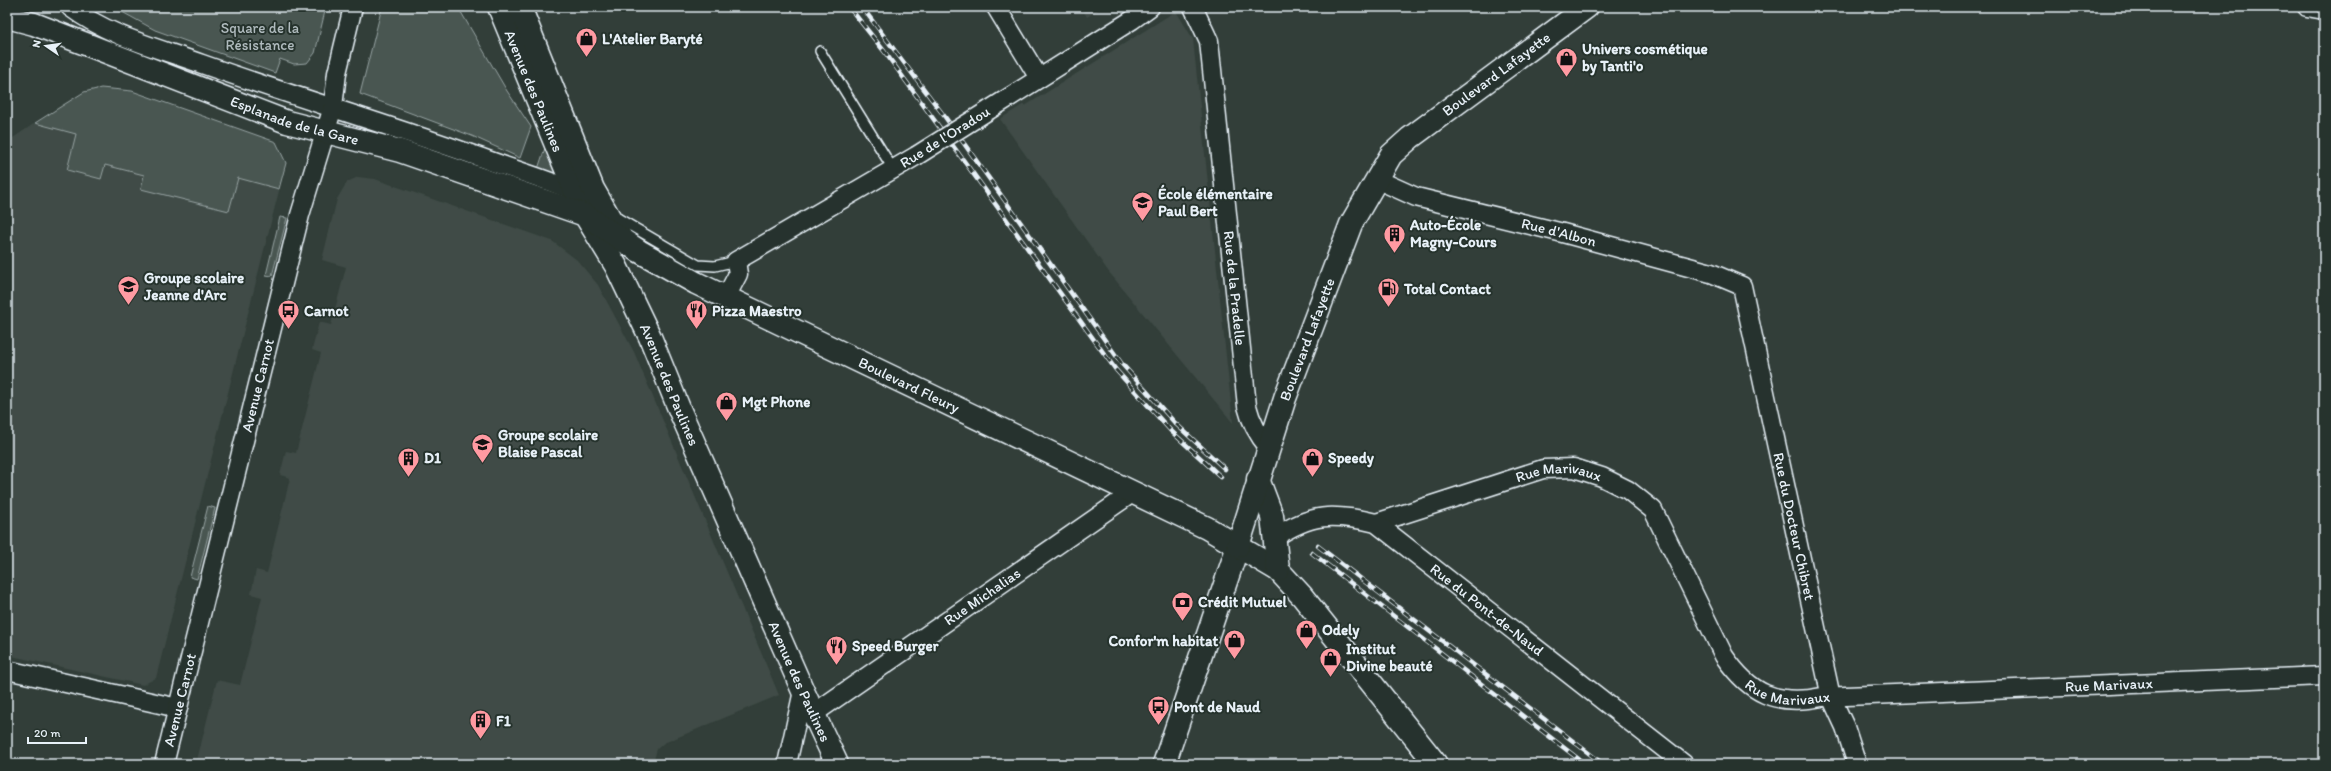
<svg xmlns="http://www.w3.org/2000/svg" width="2331" height="771" font-family="Itim,sans-serif">
	<style>
		.built { fill: #3f4b46 }
		.green { fill: #495651; stroke: #98a4a4 }
		.lines { fill: none; stroke-linecap: round; stroke-linejoin: round }
		.lane-casing { stroke: #e8f1f8; stroke-width: 12 }
		.street-casing { stroke: #e8f1f8; stroke-width: 21 }
		.secondary-casing { stroke: #e8f1f8; stroke-width: 25 }
		.primary-casing { stroke: #e8f1f8; stroke-width: 25 }
		.lane { stroke: #26332d; stroke-width: 9 }
		.street { stroke: #26332d; stroke-width: 18 }
		.secondary { stroke: #26332d; stroke-width: 22 }
		.primary { stroke: #26332d; stroke-width: 22 }
		.rail-casing { stroke: #e8f1f8; stroke-width: 4.5 }
		.rail { stroke: #26332d; stroke-width: 3; stroke-dasharray: 9; stroke-linecap: butt }
		.street-bridge-casing { stroke: #e8f1f8; stroke-width: 21; stroke-linecap: butt }
		.street-bridge { stroke: #26332d; stroke-width: 18 }
		.labels { text-anchor: middle; stroke-width: 4; stroke-linejoin: round; paint-order: stroke }
		.park-label { font-size: 15px; fill: #b0bbbe; stroke: #26332d }
		.poi-label { font-size: 15px; font-weight: bold; fill: #e8f1f8; stroke: #26332d; text-anchor: start }
		.street-label { font-size: 15px; fill: #e8f1f8; stroke: #26332d }
	</style>
	<rect width="100%" height="100%" fill="#323e39"/>
	<filter id="ink" filterUnits="userSpaceOnUse"><feTurbulence type="fractalNoise" baseFrequency=".025" numOctaves="2"/><feDisplacementMap in="SourceGraphic" scale="8" xChannelSelector="R" yChannelSelector="G"/><feConvolveMatrix kernelMatrix="1 2 1 2 8 2 1 2 1" color-interpolation-filters="sRGB"/></filter>
	<g filter="url(#ink)">
		<!-- built -->
		<g class="built">
			<polygon points="1081,7 1103,7 1087,17"/>
			<polygon points="1176,11 1193,39 1233,423 1108,271 1000,119 1024,104 1025,106"/>
			<polygon points="101,88 132,91 276,142 286,163 156,678 143,685 7,655 7,142 63,104 84,92"/>
			<polygon points="358,177 375,179 552,241 577,260 598,285 634,352 779,695 664,743 657,749 653,764 196,764 217,680 240,685 262,597 251,594 256,570 267,573 290,478 280,475 286,451 296,453 321,353 312,350 319,322 331,325 346,267 322,260 337,199 347,182"/>
		</g>
		<!-- green -->
		<g class="green">
			<polygon points="113,7 326,7 315,53 307,63 294,64 280,59 275,73 155,30"/>
			<polygon points="382,7 458,7 507,91 531,127 520,158 472,136 360,94"/>
			<polygon points="101,88 132,91 276,142 286,163 279,189 238,178 229,211 141,189 144,175 105,165 101,179 67,170 76,134 35,123 84,92"/>
			<polygon points="547,142 558,175 538,169"/>
			<polygon points="280,217 287,218 272,276 266,275"/>
			<polygon points="208,506 215,508 197,579 190,577"/>
		</g>
		<g class="lines">
			<defs>
				<g id="lane">
					<polyline points="820,51 893,169"/>
					<polyline points="614,216 698,265 715,266 736,261"/>
				</g>
				<g id="street">
					<path d="M70 7C108 36 158 48 202 64 295 97 390 125 482 158 516 171 552 180 584 196"/>
					<polyline points="996,7 1039,78"/>
					<path id="s1" d="M1193 7 1209 41 1247 406C1251 423 1258 435 1269 448"/>
					<polyline points="2307,7 2324,10"/>
					<polyline points="989,110 1132,20 1150,7"/>
					<path id="s2" d="M1376 179 1416 197 1559 232 1711 273 1742 286 1831 697 1845 727 1857 764"/>
					<polyline points="726,297 738,274 736,261 916,156"/>
					<path id="s3" d="M1376 523 1543 469 1574 468 1602 477 1628 490 1653 510 1724 656C1750 694 1776 706 1822 697L2324 676"/>
					<path id="s4" d="M1274 538C1311 513 1333 513 1376 523L1684 764"/>
					<polyline points="7,670 178,708"/>
					<path id="s5" d="M813 714 1132 493"/>
					<path id="s6" d="M164 764 300 215 333 107 337 73 353 7"/>
					<polyline points="787,764 803,691"/>
				</g>
				<g id="secondary">
					<path id="s7" d="M585 215 616 266 650 337 680 411 803 691 837 764"/>
					<polyline points="1164,764 1238,546"/>
				</g>
				<g id="primary">
					<path id="s8" d="M499 7 585 215"/>
					<polyline points="520,7 593,189 620,236"/>
					<path id="s9" d="M7 17 34 24 287 122 400 151 585 215 639 251 696 283 1207 528 1278 570 1302 596 1436 764"/>
					<polyline points="1258,479 1272,516 1278,570"/>
					<path id="s10" d="M1238 546 1285 398 1351 224 1391 155 1410 138 1587 7"/>
				</g>
			</defs>
			<!-- lane casing -->
			<use href="#lane" class="lane-casing"/>
			<!-- street casing -->
			<use href="#street" class="street-casing"/>
			<!-- secondary casing -->
			<use href="#secondary" class="secondary-casing"/>
			<!-- primary casing -->
			<use href="#primary" class="primary-casing"/>
			<!-- lane -->
			<use href="#lane" class="lane"/>
			<!-- street -->
			<use href="#street" class="street"/>
			<!-- secondary -->
			<use href="#secondary" class="secondary"/>
			<!-- primary -->
			<use href="#primary" class="primary"/>
			<defs>
				<g id="rail">
					<polyline points="849,7 884,51 1116,370 1170,430 1221,477"/>
					<polyline points="862,7 945,117 1122,364 1175,423 1225,469"/>
					<polyline points="1318,546 1603,764"/>
					<polyline points="1312,553 1585,764"/>
				</g>
			</defs>
			<!-- rail casing -->
			<use href="#rail" class="rail-casing"/>
			<!-- rail -->
			<use href="#rail" class="rail"/>
			<defs>
				<polyline id="street-bridge" points="916,156 989,110"/>
			</defs>
			<!-- street-bridge casing -->
			<use href="#street-bridge" class="street-bridge-casing"/>
			<!-- street-bridge -->
			<use href="#street-bridge" class="street-bridge"/>
		</g>
	</g>
	<!-- icons -->
	<defs>
		<symbol id="shop-pin" viewBox="-11 -11 22 30"><path d="M0 17L-7.5 6A9.5 9.5 0 1 1 7.5 6Z" fill="#ff9aa2" stroke="#26332d"/><path d="M-5-2.5h2.3a2.7 3.5 0 0 1 5.4 0H5L5.5 6h-11ZM-1.5-2.5h3a1.5 2.3 0 0 0-3 0Z" fill="#111"/></symbol>
		<symbol id="school-pin" viewBox="-11 -11 22 30"><path d="M0 17L-7.5 6A9.5 9.5 0 1 1 7.5 6Z" fill="#ff9aa2" stroke="#26332d"/><path d="M0-5L7-2L0 1L-7-2ZM-4 1L0 2.5L4 1V4Q0 6-4 4Z" fill="#111"/></symbol>
		<symbol id="building-pin" viewBox="-11 -11 22 30"><path d="M0 17L-7.5 6A9.5 9.5 0 1 1 7.5 6Z" fill="#ff9aa2" stroke="#26332d"/><path d="M-4-6H4V6H1V3H-1V6H-4ZM-2.5-4.3h1.7v1.8h-1.7ZM.8-4.3h1.7v1.8H.8ZM-2.5-1h1.7V.8h-1.7ZM.8-1h1.7V.8H.8Z" fill="#111"/></symbol>
		<symbol id="fuel-pin" viewBox="-11 -11 22 30"><path d="M0 17L-7.5 6A9.5 9.5 0 1 1 7.5 6Z" fill="#ff9aa2" stroke="#26332d"/><path d="M-5.5-6h7V0h2V4h1.3V-2.5L3-4.5l.8-.8L6-3V5H2.5V1h-1V6h-7ZM-4.2-4.7v3.2H.2V-4.7Z" fill="#111"/></symbol>
		<symbol id="bus-pin" viewBox="-11 -11 22 30"><path d="M0 17L-7.5 6A9.5 9.5 0 1 1 7.5 6Z" fill="#ff9aa2" stroke="#26332d"/><path d="M-5-6H5V4H4V6H2V4H-2V6H-4V4H-5ZM-3.5-4V0h7V-4ZM-3.5 1.2v1.5H-2V1.2ZM2 1.2v1.5H3.5V1.2Z" fill="#111"/></symbol>
		<symbol id="restaurant-pin" viewBox="-11 -11 22 30"><path d="M0 17L-7.5 6A9.5 9.5 0 1 1 7.5 6Z" fill="#ff9aa2" stroke="#26332d"/><path d="M-5-6h1v4h1v-4h1v4h1v-4h1v5L-1.5 .5V6h-2V.5L-5-1ZM5-6V6H3V1.5H1.5Q1.5-4 5-6Z" fill="#111"/></symbol>
		<symbol id="bank-pin" viewBox="-11 -11 22 30"><path d="M0 17L-7.5 6A9.5 9.5 0 1 1 7.5 6Z" fill="#ff9aa2" stroke="#26332d"/><path d="M-6-4H6V4H-6ZM0-2.3a2.3 2.3 0 1 0 0 4.6a2.3 2.3 0 1 0 0-4.6Z" fill="#111"/></symbol>
	</defs>
	<g fill-rule="evenodd">
		<use href="#shop-pin" x="574" y="26" width="25" height="34"/>
		<use href="#shop-pin" x="1554" y="46" width="25" height="34"/>
		<use href="#school-pin" x="1130" y="190" width="25" height="34"/>
		<use href="#building-pin" x="1382" y="222" width="25" height="34"/>
		<use href="#school-pin" x="116" y="274" width="25" height="34"/>
		<use href="#fuel-pin" x="1376" y="276" width="25" height="34"/>
		<use href="#bus-pin" x="276" y="298" width="25" height="34"/>
		<use href="#restaurant-pin" x="684" y="298" width="25" height="34"/>
		<use href="#shop-pin" x="714" y="390" width="25" height="34"/>
		<use href="#school-pin" x="470" y="432" width="25" height="34"/>
		<use href="#building-pin" x="396" y="446" width="25" height="34"/>
		<use href="#shop-pin" x="1300" y="446" width="25" height="34"/>
		<use href="#bank-pin" x="1170" y="590" width="25" height="34"/>
		<use href="#shop-pin" x="1294" y="618" width="25" height="34"/>
		<use href="#shop-pin" x="1222" y="628" width="25" height="34"/>
		<use href="#restaurant-pin" x="824" y="634" width="25" height="34"/>
		<use href="#shop-pin" x="1318" y="646" width="25" height="34"/>
		<use href="#bus-pin" x="1146" y="694" width="25" height="34"/>
		<use href="#building-pin" x="468" y="708" width="25" height="34"/>
	</g>
	<g class="labels">
		<!-- park labels -->
		<g class="park-label">
			<text x="260" y="33">Square de la<tspan x="260" dy="17">Résistance</tspan></text>
		</g>
		<!-- poi labels -->
		<g class="poi-label">
			<text x="602" y="44">L'Atelier Baryté</text>
			<text x="1582" y="54">Univers cosmétique<tspan x="1582" dy="17">by Tanti'o</tspan></text>
			<text x="1158" y="199">École élémentaire<tspan x="1158" dy="17">Paul Bert</tspan></text>
			<text x="1410" y="230">Auto-École<tspan x="1410" dy="17">Magny-Cours</tspan></text>
			<text x="144" y="283">Groupe scolaire<tspan x="144" dy="17">Jeanne d'Arc</tspan></text>
			<text x="1404" y="294">Total Contact</text>
			<text x="304" y="316">Carnot</text>
			<text x="712" y="316">Pizza Maestro</text>
			<text x="742" y="407">Mgt Phone</text>
			<text x="498" y="440">Groupe scolaire<tspan x="498" dy="17">Blaise Pascal</tspan></text>
			<text x="424" y="463">D1</text>
			<text x="1328" y="463">Speedy</text>
			<text x="1198" y="607">Crédit Mutuel</text>
			<text x="1322" y="635">Odely</text>
			<text x="1218" y="646" text-anchor="end">Confor'm habitat</text>
			<text x="852" y="651">Speed Burger</text>
			<text x="1346" y="654">Institut<tspan x="1346" dy="17">Divine beauté</tspan></text>
			<text x="1174" y="712">Pont de Naud</text>
			<text x="496" y="726">F1</text>
		</g>
		<!-- street labels -->
		<g class="street-label">
			<text dy="5" stroke="none"><textPath href="#s10" startOffset="554">Boulevard Lafayette</textPath></text>
			<text dy="5" stroke="none"><textPath href="#s8" startOffset="91">Avenue des Paulines</textPath></text>
			<text dy="5" stroke="none"><textPath href="#s9" startOffset="306">Esplanade de la Gare</textPath></text>
			<text transform="translate(945 137) rotate(-32)" y="5">Rue de l'Oradou</text>
			<text dy="5" stroke="none"><textPath href="#s2" startOffset="191">Rue d'Albon</textPath></text>
			<text dy="5" stroke="none"><textPath href="#s1" startOffset="286">Rue de la Pradelle</textPath></text>
			<text dy="5" stroke="none"><textPath href="#s10" startOffset="218">Boulevard Lafayette</textPath></text>
			<text dy="5" stroke="none"><textPath href="#s6" startOffset="390">Avenue Carnot</textPath></text>
			<text dy="5" stroke="none"><textPath href="#s7" startOffset="190">Avenue des Paulines</textPath></text>
			<text dy="5" stroke="none"><textPath href="#s9" startOffset="978">Boulevard Fleury</textPath></text>
			<text dy="5" stroke="none"><textPath href="#s3" startOffset="191">Rue Marivaux</textPath></text>
			<text dy="5" stroke="none"><textPath href="#s2" startOffset="628">Rue du Docteur Chibret</textPath></text>
			<text dy="5" stroke="none"><textPath href="#s5" startOffset="206">Rue Michalias</textPath></text>
			<text dy="5" stroke="none"><textPath href="#s4" startOffset="248">Rue du Pont-de-Naud</textPath></text>
			<text dy="5" stroke="none"><textPath href="#s7" startOffset="514">Avenue des Paulines</textPath></text>
			<text dy="5" stroke="none"><textPath href="#s3" startOffset="861">Rue Marivaux</textPath></text>
			<text dy="5" stroke="none"><textPath href="#s3" startOffset="538">Rue Marivaux</textPath></text>
			<text dy="5" stroke="none"><textPath href="#s6" startOffset="66">Avenue Carnot</textPath></text>
		</g>
	</g>
	<!-- margin -->
	<rect width="2331" height="771" fill="none" stroke="#26332d" stroke-width="24"/>
	<rect x="12" y="12" width="2307" height="747" fill="none" stroke="#e8f1f8" stroke-width="1.5" filter="url(#ink)"/>
	<!-- north arrow -->
	<g transform="translate(46 46) rotate(283)" stroke="#26332d" stroke-width="3" paint-order="stroke">
	<path d="M0-3L7 15L0 10L-7 15Z" fill="#e8f1f8"/>
	<text y="-6" font-size="11" font-weight="bold" text-anchor="middle" fill="#e8f1f8">N</text>
	</g>
	<!-- scale -->
	<path d="M28 737v6h58v-6" fill="none" stroke="#e8f1f8" stroke-width="2"/>
	<text x="34" y="737" font-size="12" fill="#e8f1f8" stroke="#26332d" stroke-width="3" paint-order="stroke">20 m</text>
</svg>
